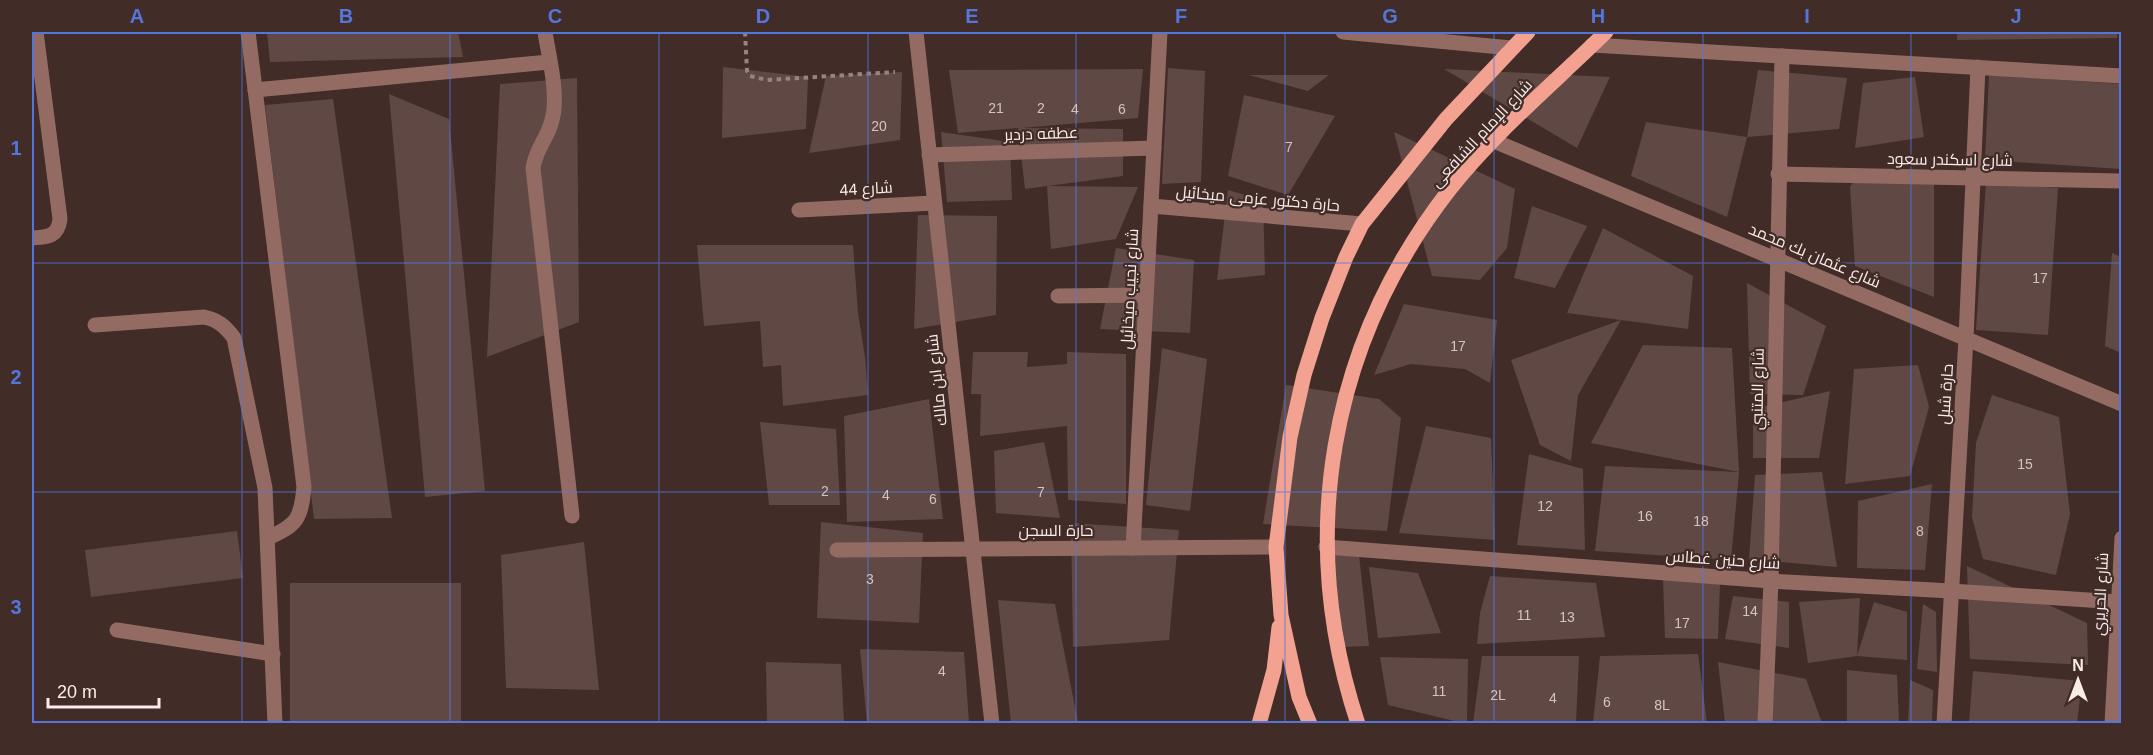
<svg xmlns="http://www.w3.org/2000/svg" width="2153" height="755" font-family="Helvetica,Cairo,sans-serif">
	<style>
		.building { fill: #604945 }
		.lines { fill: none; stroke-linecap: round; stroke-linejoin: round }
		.path { stroke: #968480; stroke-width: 4; stroke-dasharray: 4.5 4.5; stroke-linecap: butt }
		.minor { stroke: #936b63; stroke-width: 15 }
		.major { stroke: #f3a291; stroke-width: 15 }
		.grid { fill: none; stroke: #5476dc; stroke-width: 1.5; stroke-opacity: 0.55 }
		.labels { text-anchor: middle; stroke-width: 4.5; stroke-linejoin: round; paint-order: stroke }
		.number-label { font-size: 14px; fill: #d4c3c0 }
		.street-label { font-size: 16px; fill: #faece9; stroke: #412c28 }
		.neatline { fill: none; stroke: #5476dc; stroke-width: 2 }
		.grid-label { font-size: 20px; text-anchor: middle; font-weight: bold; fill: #5476dc }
	</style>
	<rect width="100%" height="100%" fill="#412c28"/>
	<!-- building -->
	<g class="building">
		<polygon points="267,32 458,32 463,57 270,62"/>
		<polygon points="1957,32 2117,32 2117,38 1957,40"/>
		<polygon points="723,67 808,77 806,129 722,138"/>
		<polygon points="1168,68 1205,71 1201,182 1162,184"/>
		<polygon points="1143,69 1138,118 1021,128 1123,129 1123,176 1025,189 1018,128 958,133 949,70"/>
		<polygon points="1444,69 1610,77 1577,148"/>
		<polygon points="1758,70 1847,78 1839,129 1747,137"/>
		<polygon points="902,72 900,140 809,153 826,76"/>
		<polygon points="1249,75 1329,75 1308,91"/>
		<polygon points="1989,75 2121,84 2121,169 1985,160"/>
		<polygon points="1915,77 1924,137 1855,148 1863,83"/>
		<polygon points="577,78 579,322 487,357 500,84"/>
		<polygon points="389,94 449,119 485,491 425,497"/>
		<polygon points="1244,95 1335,116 1288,195 1228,176"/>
		<polygon points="333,99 392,518 314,519 265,105"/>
		<polygon points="1646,122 1747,137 1727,217 1631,176"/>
		<polygon points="941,132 1010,142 1012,200 947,202"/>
		<polygon points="1394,132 1515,189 1507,248 1480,280 1432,276"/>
		<polygon points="1855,180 1934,182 1934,297 1855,266 1850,187"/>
		<polygon points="1986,183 2058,188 2048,335 1976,330"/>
		<polygon points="1047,186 1138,187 1116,239 1051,249"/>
		<polygon points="1228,190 1263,200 1265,275 1217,280"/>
		<polygon points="1532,206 1587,226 1555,288 1514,278"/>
		<polygon points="918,215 997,216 996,315 914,329"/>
		<polygon points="1603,228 1693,276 1688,329 1621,320 1578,395 1571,461 1540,445 1511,360 1621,320 1567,313"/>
		<polygon points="697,245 853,245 858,313 865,357 868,395 783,406 781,365 763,367 760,321 704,326"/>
		<polygon points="1116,248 1194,260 1190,333 1100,329"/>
		<polygon points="2112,253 2121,257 2121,353 2105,346"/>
		<polygon points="1747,283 1826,326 1803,395 1750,394"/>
		<polygon points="1404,304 1497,320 1490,383 1465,369 1411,364 1374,375"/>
		<polygon points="1643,345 1732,348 1739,472 1591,443"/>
		<polygon points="1162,348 1207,359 1190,511 1146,505"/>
		<polygon points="973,352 1028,352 1027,367 1067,364 1067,352 1126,354 1126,504 1068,500 1067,426 980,436 981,394 971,394"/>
		<polygon points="1918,365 1929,407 1910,476 1845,484 1854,369"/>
		<polygon points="1286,385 1379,399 1401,418 1387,531 1263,524"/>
		<polygon points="1830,391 1819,458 1753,458 1753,409"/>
		<polygon points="1992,395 2059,417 2070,514 2056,575 1983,559 1972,517 1976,443"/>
		<polygon points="929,399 943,519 847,522 844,416"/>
		<polygon points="760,422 836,429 840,505 769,505"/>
		<polygon points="1426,426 1491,438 1495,540 1399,533"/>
		<polygon points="1044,442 1060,518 996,513 994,451"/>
		<polygon points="1529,454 1583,469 1585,550 1517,545"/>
		<polygon points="1605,466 1739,472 1731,560 1595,551"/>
		<polygon points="1822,472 1837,567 1749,559 1755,475"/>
		<polygon points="1932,484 1925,570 1857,568 1858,501"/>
		<polygon points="821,522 923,533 919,623 817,618"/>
		<polygon points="1071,523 1179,530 1169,640 1073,647"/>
		<polygon points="237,531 243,578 91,597 85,550"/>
		<polygon points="584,542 599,690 506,688 501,555"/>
		<polygon points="1334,555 1359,555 1369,646 1341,647"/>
		<polygon points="1967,566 2087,623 2088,665 1970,659"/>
		<polygon points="1369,567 1418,573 1441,633 1378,638"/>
		<polygon points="1490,576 1596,583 1605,637 1477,644 1480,613"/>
		<polygon points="1663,579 1720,583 1718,639 1665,638"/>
		<rect x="290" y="583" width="171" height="140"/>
		<polygon points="1733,596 1789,602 1789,648 1725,639"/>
		<polygon points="1860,598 1857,656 1874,602 1907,612 1907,660 1857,656 1808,663 1799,602"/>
		<polygon points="998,600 1055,604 1078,723 1011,723"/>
		<polygon points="1923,604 1936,612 1937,672 1917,669"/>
		<polygon points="860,649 964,652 969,723 867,723"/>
		<polygon points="1698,654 1707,723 1593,723 1600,656"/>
		<polygon points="1482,656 1579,656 1576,723 1473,723"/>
		<polygon points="1380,657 1468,659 1467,724 1388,705"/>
		<polygon points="766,662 841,664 844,723 767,723"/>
		<polygon points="1718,662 1806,679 1822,723 1725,723"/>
		<polygon points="1847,670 1897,675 1899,723 1847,723"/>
		<polygon points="1973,671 2082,681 2077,723 1969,723"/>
		<polygon points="1910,680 1933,690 1932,723 1908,723"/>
	</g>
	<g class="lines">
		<!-- path -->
		<polyline class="path" points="745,32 747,71 750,76 767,80 895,72"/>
		<!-- minor -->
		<g class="minor">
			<path d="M248 32 304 487C301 519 297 525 268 538"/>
			<path d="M545 32C549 58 559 95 552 120 548 138 536 148 533 168L572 516"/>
			<polyline points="916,32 992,724"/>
			<polyline points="1343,32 1511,48"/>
			<polyline points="1592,45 2122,76"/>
			<polyline points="255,90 549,62"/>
			<polyline points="1494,141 2122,404"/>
			<polyline points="929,155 1154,148"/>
			<polyline points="1778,174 2122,181"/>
			<polyline points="1151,206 1362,224"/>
			<polyline points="799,210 934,203"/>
			<path d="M32 238C47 237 58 237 60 219L36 32"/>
			<polyline points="1058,296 1146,295"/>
			<path d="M95 325 204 317C218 320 225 326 234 338L265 488 275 724"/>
			<polyline points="1326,547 1771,581 1951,591 2118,602"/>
			<polyline points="1133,548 1160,32"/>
			<polyline points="837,550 1276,547"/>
			<polyline points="117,630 273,654"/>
			<polyline points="1765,724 1771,581 1782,56"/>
			<polyline points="1944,724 1966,338 1978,67"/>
			<polyline points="2112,724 2122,538"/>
		</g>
		<!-- major -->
		<g class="major">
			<polyline points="1259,724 1274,670 1279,627"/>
			<polyline points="1310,724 1299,697 1281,615 1276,547 1290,437 1304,375 1322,318 1346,257 1362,224 1446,119 1528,32"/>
			<path d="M1358 724C1296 537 1329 344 1450 189 1494 133 1555 82 1606 32"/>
		</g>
	</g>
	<!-- grid -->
	<path class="grid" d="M242 32V724M450 32V724M659 32V724M868 32V724M1076 32V724M1285 32V724M1494 32V724M1703 32V724M1911 32V724M32 263H2122M32 492H2122"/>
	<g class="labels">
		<!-- number labels -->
		<g class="number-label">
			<text x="996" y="113">21</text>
			<text x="1041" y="113">2</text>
			<text x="1075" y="114">4</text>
			<text x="1122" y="114">6</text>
			<text x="879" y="131">20</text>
			<text x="1289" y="152">7</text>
			<text x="2040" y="283">17</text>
			<text x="1458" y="351">17</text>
			<text x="2025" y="469">15</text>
			<text x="825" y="496">2</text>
			<text x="1041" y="497">7</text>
			<text x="886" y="500">4</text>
			<text x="933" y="504">6</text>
			<text x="1545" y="511">12</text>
			<text x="1645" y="521">16</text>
			<text x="1701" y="526">18</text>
			<text x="1920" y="536">8</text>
			<text x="870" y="584">3</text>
			<text x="1750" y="616">14</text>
			<text x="1524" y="620">11</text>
			<text x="1567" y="622">13</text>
			<text x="1682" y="628">17</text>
			<text x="942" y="676">4</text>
			<text x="1439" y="696">11</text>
			<text x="1498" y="700">2L</text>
			<text x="1553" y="703">4</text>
			<text x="1607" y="707">6</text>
			<text x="1662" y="710">8L</text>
		</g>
		<!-- street labels -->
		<g class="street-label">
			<text transform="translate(1041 133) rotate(-2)" y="6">عطفه دردير</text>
			<text transform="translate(1481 133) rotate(-47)" y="6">شارع الإمام الشافعى</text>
			<text transform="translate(1950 159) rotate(1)" y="6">شارع اسكندر سعود</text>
			<text transform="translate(866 188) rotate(-3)" y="6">شارع 44</text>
			<text transform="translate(1258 198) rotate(5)" y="6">حارة دكتور عزمى ميخائيل</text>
			<text transform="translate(1815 255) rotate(23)" y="6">شارع عثمان بك محمد</text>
			<text transform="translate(1129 289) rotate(-87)" y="6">شارع نجيب ميخائيل</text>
			<text transform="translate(936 380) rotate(-96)" y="6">شارع ابن مالك</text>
			<text transform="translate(1757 389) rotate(-89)" y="6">شارع المتنبي</text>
			<text transform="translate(1945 394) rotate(-86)" y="6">حارة شبل</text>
			<text x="1056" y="536">حارة السجن</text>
			<text transform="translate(1723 559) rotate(4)" y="6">شارع حنين غطاس</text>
			<text transform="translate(2100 594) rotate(-87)" y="6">شارع الحريري</text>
		</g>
	</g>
	<!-- border -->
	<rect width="2153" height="755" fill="none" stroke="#412c28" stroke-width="66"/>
	<!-- north arrow -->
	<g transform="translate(2078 680)" stroke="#412c28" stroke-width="4.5" paint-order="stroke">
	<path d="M0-4.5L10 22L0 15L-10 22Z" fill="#faece9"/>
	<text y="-9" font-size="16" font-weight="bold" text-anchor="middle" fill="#faece9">N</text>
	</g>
	<!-- scale -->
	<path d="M48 698v9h111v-9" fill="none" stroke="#faece9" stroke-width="3"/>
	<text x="57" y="698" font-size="18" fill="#faece9" stroke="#412c28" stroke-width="4.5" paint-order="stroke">20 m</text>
	<rect x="33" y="33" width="2087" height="689" class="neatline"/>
	<g class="grid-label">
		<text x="137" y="23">A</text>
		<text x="346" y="23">B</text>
		<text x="555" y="23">C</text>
		<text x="763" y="23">D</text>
		<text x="972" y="23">E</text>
		<text x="1181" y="23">F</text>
		<text x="1390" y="23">G</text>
		<text x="1598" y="23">H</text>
		<text x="1807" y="23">I</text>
		<text x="2016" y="23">J</text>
		<text x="16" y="155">1</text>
		<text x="16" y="384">2</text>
		<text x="16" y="614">3</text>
	</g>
</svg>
